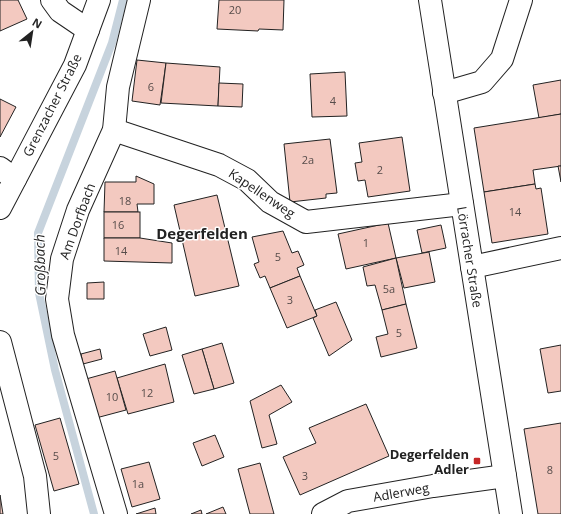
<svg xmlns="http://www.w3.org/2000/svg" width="561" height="514" font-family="'Open Sans',sans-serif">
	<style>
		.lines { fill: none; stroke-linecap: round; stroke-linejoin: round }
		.stream { stroke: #c7d3dd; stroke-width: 8 }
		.building { fill: #f3c9c0; stroke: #222 }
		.minor-casing { stroke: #222; stroke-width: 24 }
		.major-casing { stroke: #222; stroke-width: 24 }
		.minor { stroke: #fff; stroke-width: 22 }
		.major { stroke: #fff; stroke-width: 22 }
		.poi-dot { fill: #c62828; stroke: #fff; stroke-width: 1.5 }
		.labels { text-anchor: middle; stroke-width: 3; stroke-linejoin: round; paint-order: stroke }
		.number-label { font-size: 11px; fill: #564c4a }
		.street-label { font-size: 13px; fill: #222; stroke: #fff }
		.poi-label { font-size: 13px; font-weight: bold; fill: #222; stroke: #fff; text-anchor: end }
		.water-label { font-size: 14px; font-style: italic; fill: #222; stroke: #fff }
		.quarter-label { font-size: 15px; font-weight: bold; fill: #222; stroke: #fff }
	</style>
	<rect width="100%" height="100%" fill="#fff"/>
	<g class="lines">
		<!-- stream -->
		<polyline class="stream" points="94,514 55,370 39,293 38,233 112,43 123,0"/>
	</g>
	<!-- building -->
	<g class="building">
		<polygon points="0,0 18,0 27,19 0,31"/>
		<polygon points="219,0 284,0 283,30 259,29 258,31 217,29"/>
		<polygon points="137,60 166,63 160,105 132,101"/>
		<polygon points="166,63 220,67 218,106 161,103"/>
		<polygon points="345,72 347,116 312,117 310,74"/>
		<polygon points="561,80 561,114 539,118 533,85"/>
		<polygon points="219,83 243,84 242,107 218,106"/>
		<polygon points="0,99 16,107 0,137"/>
		<polygon points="561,114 561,166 533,170 535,184 484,192 474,128"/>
		<polygon points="402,137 410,191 368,197 365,180 358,181 355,163 362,162 359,143"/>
		<polygon points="330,139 337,193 326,194 326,198 290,202 284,144"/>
		<polygon points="558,166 561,166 561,182"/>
		<polygon points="136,176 154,184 154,204 137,204 138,212 104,212 105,182 136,182"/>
		<polygon points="535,184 536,189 541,188 548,234 492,243 484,192"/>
		<polygon points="217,195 239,286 195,296 174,205"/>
		<rect x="104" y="212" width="36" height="26"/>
		<polygon points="388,223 396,258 346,269 338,234"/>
		<polygon points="441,225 446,248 422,253 417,230"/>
		<polygon points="283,231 292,253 298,251 304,265 297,268 300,276 270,288 265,276 260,278 254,264 259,262 252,237"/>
		<polygon points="104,238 140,238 172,243 172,263 104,261"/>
		<polygon points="429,252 435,282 404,288 396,258"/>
		<polygon points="396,258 406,304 382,310 375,285 367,286 363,267"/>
		<polygon points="300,276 317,316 287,328 270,288"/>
		<polygon points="104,282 104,299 87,299 87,283"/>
		<polygon points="336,302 352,340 329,356 313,318 317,316 315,310"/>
		<polygon points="406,304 417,348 381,357 376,337 388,334 382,310"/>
		<polygon points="166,327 172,350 150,356 143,334"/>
		<polygon points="222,343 234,383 214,389 202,349"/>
		<polygon points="561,345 561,391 548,393 540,349"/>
		<polygon points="100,349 102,359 83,364 81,354"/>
		<polygon points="202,349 214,389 194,394 182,355"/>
		<polygon points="165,364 174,402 128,414 117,378"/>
		<polygon points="115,371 126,410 96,418 86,379"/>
		<polygon points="281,385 292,402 269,415 277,444 262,448 250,401"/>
		<polygon points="366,404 389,456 300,495 283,457 316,443 309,428"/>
		<polygon points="60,418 79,484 54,491 35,425"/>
		<polygon points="561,423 561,514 538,514 524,429"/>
		<polygon points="215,435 224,457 202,466 193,443"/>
		<polygon points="149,462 160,499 132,507 121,469"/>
		<polygon points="260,463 274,514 250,514 238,469"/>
		<polygon points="0,495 3,514 0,514"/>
		<polygon points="223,507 226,514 206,514"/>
		<polygon points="155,508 156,514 136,514"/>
		<polygon points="201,510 202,514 191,514"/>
	</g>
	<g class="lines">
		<defs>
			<g id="minor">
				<polyline points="52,0 60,11 88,30"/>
				<polyline points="444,93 482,82 502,59 521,0"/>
				<polyline points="114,130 219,165 247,180 270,202 306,222 462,204"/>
				<polyline points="0,168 15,179"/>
				<polyline points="472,267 561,248"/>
				<polyline points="116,514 63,335 57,299 62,259 78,210 114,130 118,87 139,0"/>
				<polyline points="323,514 348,501 433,486 505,476"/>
			</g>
			<g id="major">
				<polyline points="430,0 511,514"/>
				<polyline points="0,208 75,65 99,0"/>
				<polyline points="0,342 35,476 39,514"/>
			</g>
		</defs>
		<!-- minor casing -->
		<use href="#minor" class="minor-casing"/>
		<!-- major casing -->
		<use href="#major" class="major-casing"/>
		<!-- minor -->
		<use href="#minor" class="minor"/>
		<!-- major -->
		<use href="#major" class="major"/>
	</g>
	<!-- markers -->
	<rect class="poi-dot" x="473" y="457" width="8" height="8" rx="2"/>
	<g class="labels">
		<!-- number labels -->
		<g class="number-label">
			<text x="235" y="14">20</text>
			<text x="151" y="91">6</text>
			<text x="333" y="105">4</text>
			<text x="308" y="164">2a</text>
			<text x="380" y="174">2</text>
			<text x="125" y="205">18</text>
			<text x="515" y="216">14</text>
			<text x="118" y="229">16</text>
			<text x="366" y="247">1</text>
			<text x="121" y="255">14</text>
			<text x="278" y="261">5</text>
			<text x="389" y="293">5a</text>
			<text x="290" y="304">3</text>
			<text x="399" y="337">5</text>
			<text x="147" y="397">12</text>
			<text x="112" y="401">10</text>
			<text x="56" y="460">5</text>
			<text x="550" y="474">8</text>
			<text x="305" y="480">3</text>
			<text x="138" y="488">1a</text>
		</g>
		<!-- street labels -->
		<g class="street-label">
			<text transform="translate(52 105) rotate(-63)" y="5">Grenzacher Straße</text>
			<text transform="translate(262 193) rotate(34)" y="5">Kapellenweg</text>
			<text transform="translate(77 221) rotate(-70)" y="5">Am Dorfbach</text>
			<text transform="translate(470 257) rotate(81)" y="5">Lörracher Straße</text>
			<text transform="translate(401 492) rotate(-10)" y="5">Adlerweg</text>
		</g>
		<!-- poi labels -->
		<g class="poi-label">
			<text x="469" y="459">Degerfelden<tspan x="469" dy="15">Adler</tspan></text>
		</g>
		<!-- water labels -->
		<g class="water-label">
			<text transform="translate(40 265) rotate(-91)" y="5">Großbach</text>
		</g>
		<!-- quarter labels -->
		<g class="quarter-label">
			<text x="202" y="239">Degerfelden</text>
		</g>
	</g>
	<!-- north arrow -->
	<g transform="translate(32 32) rotate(30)" stroke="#ffffff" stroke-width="3" paint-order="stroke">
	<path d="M0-3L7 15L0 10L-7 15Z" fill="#222222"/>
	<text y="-6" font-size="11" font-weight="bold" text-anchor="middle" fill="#222222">N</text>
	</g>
</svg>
